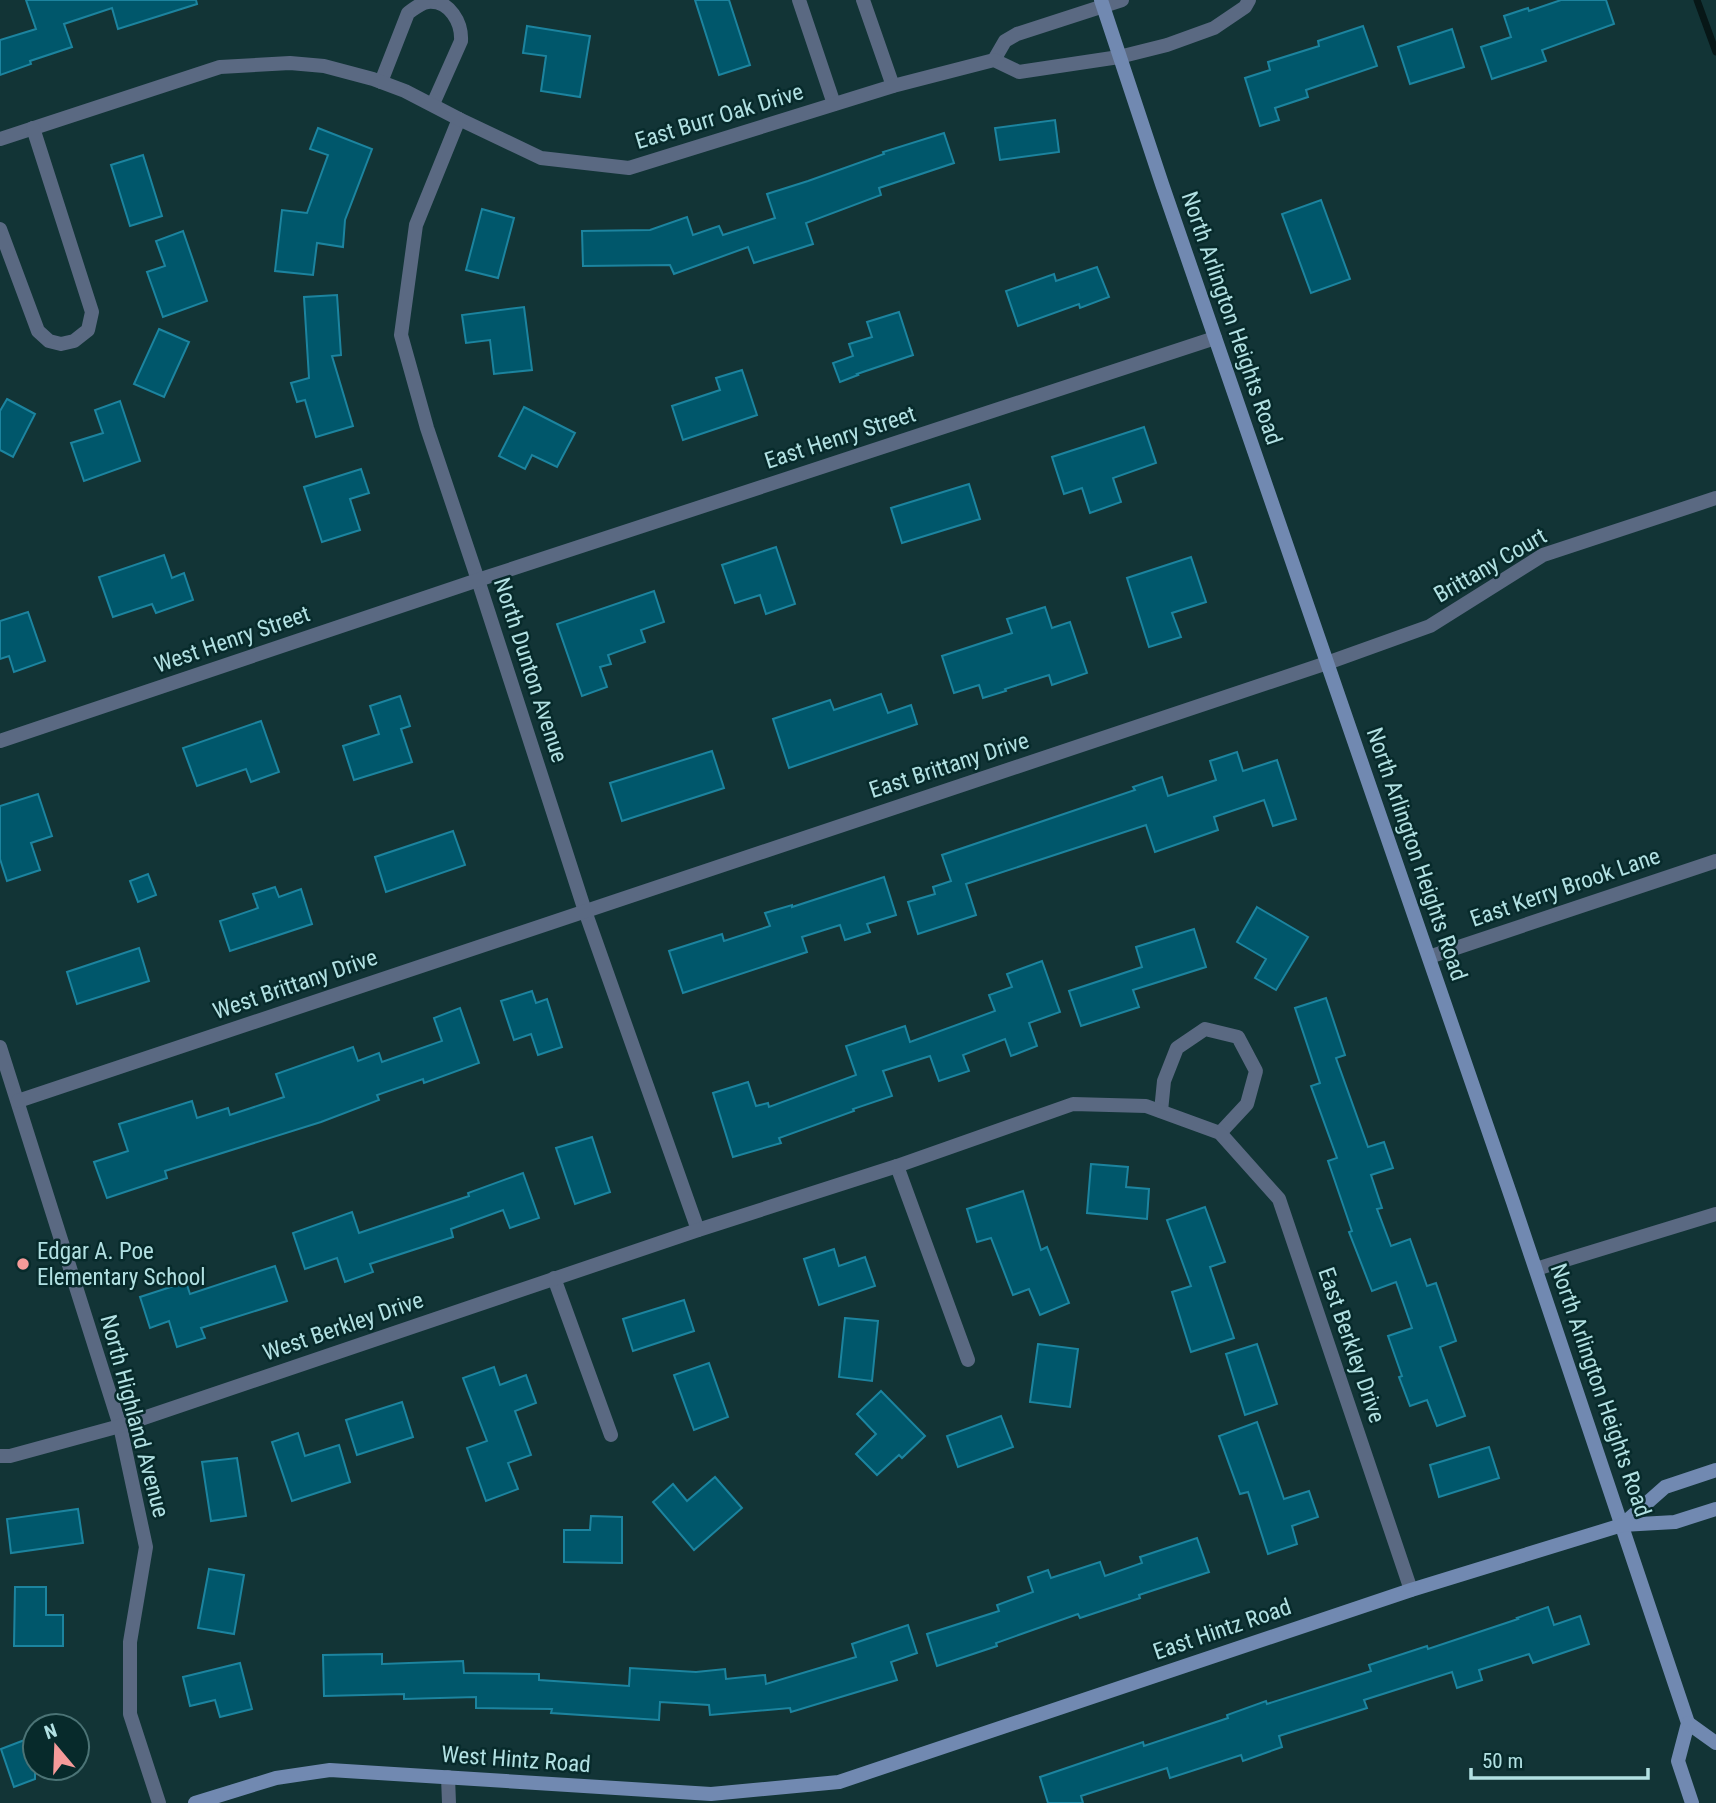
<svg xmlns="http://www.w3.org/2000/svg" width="1716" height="1803" font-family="'Roboto Condensed',sans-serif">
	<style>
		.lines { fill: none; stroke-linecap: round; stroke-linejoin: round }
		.stream { stroke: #071717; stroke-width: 7 }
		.building { fill: #00576b; stroke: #1c849f; stroke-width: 2 }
		.lane { stroke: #5a6982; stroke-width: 14 }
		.street { stroke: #5a6982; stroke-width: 14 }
		.secondary { stroke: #7189b1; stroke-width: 14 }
		.poi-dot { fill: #f59b9a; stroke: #072a2b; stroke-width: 2.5 }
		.labels { text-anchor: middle; stroke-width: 5; stroke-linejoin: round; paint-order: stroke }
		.street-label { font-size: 23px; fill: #b2e1e3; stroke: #072a2b }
		.poi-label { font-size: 23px; fill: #b2e1e3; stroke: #072a2b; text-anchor: start }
	</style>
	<rect width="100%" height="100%" fill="#123436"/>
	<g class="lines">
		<!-- stream -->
		<polyline class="stream" points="1697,0 1716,52"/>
	</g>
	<!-- building -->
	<g class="building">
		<polygon points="26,0 196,0 197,4 118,29 112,8 64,24 72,47 30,61 31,64 0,75 0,40 36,29"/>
		<polygon points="695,0 729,0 750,65 719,75"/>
		<polygon points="1561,0 1606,0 1614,24 1542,50 1546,61 1492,79 1481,47 1511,37 1504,16 1528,8 1529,11"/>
		<polygon points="527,26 590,36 580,97 541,91 546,56 523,53"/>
		<polygon points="1363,26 1377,66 1306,90 1308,97 1275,108 1279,120 1260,126 1245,78 1270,70 1268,62 1319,46 1318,41"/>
		<polygon points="1452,29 1464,67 1410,84 1398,47"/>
		<polygon points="1055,120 1059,152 1000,160 995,128"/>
		<polygon points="318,128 372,149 345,220 343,247 317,243 313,275 275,271 282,210 307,213 328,155 310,149"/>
		<polygon points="944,133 954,163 879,188 881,195 806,223 813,244 754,263 748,247 674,274 670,265 583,266 582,231 650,230 687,217 693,235 719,226 723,235 775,218 767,194 808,181 884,154 883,152"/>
		<polygon points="143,155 162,216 130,226 111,165"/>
		<polygon points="1321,200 1350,279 1311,293 1282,214"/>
		<polygon points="482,209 514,218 498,278 466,270"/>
		<polygon points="183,231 207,301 163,317 147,272 165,266 156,241"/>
		<polygon points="1097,267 1109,297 1080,308 1079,304 1018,326 1006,291 1054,274 1056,281"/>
		<polygon points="337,295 341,355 332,356 353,426 316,437 305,400 297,402 291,383 309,378 304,297"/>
		<polygon points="524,307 532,370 494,374 490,340 466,343 462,315"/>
		<polygon points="899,312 913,355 857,374 858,375 840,382 833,363 853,356 849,344 872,337 867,322"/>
		<polygon points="159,329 189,342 164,397 134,384"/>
		<polygon points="742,370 757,415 683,440 672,406 720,390 716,378"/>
		<polygon points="7,399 35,414 13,457 0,450 0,411"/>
		<polygon points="120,401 140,461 84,481 71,443 103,433 95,410"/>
		<polygon points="524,407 575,433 557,467 532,455 525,469 499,456"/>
		<polygon points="1144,427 1156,463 1113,478 1121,502 1090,513 1082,488 1064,494 1052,457"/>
		<polygon points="361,469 369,493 350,499 360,530 322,542 304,487"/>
		<polygon points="969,484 980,519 902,543 891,508"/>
		<polygon points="776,547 795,604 766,614 760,595 735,603 722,565"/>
		<polygon points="164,555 172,578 184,573 193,600 156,613 152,604 113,617 99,577"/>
		<polygon points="1191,557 1206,602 1172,613 1181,637 1149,647 1127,578"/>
		<polygon points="654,591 664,622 641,630 645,642 608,655 611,664 600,667 607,687 582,696 557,624"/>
		<polygon points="1045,607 1052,628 1070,622 1087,673 1052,685 1049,675 1005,689 1006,691 983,698 979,685 954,693 942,656 1012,633 1007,619"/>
		<polygon points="28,612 45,661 14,672 9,656 0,659 0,621"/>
		<polygon points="881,694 888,713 911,705 917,724 789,768 773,719 830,700 834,710"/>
		<polygon points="400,696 410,726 401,729 412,762 354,780 343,746 379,734 370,706"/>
		<polygon points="261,721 279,772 251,782 246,769 197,786 183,748"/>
		<polygon points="712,751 724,788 622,821 610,783"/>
		<polygon points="1237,752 1243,771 1277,760 1296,819 1273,826 1264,800 1214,817 1218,830 1155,852 1146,825 966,884 976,915 918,934 908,902 935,894 933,887 951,881 942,855 1135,790 1133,787 1162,777 1168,796 1216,780 1210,761"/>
		<polygon points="38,794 52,836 31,843 40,870 7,881 0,859 0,806"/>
		<polygon points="453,831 465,865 386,892 375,857"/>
		<polygon points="148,874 156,895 138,902 130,881"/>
		<polygon points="884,877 896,915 867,924 870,932 845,940 840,925 802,937 807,952 683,993 669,951 722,934 724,941 770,926 765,913 792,905 792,907"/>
		<polygon points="275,887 279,897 301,889 312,924 230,951 220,921 258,908 253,894"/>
		<polygon points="1257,907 1308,937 1276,990 1255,978 1266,959 1237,942"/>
		<polygon points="1194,929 1206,967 1133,990 1139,1007 1081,1026 1069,991 1142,967 1136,947"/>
		<polygon points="139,948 149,981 77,1004 67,972"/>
		<polygon points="1042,961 1060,1012 1029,1023 1037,1046 1011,1056 1005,1039 963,1055 969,1071 939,1081 930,1056 883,1071 892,1096 853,1109 854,1111 779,1138 781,1143 733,1157 713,1093 748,1082 756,1106 768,1103 769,1107 856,1075 846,1046 905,1026 910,1042 995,1011 989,995 1012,987 1007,974"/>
		<polygon points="532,991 536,1003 547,999 562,1047 538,1055 531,1034 514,1040 501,1001"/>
		<polygon points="1326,998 1345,1055 1336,1058 1368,1147 1384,1142 1393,1168 1371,1175 1382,1208 1377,1209 1391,1246 1410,1239 1427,1286 1436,1283 1456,1341 1440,1347 1465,1416 1437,1426 1427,1400 1410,1406 1399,1377 1402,1376 1388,1336 1412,1328 1396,1282 1372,1291 1349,1232 1352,1231 1328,1161 1337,1158 1311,1086 1320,1083 1295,1008"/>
		<polygon points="460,1008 479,1063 424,1083 423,1079 377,1095 379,1100 321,1122 165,1171 167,1178 107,1198 94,1162 128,1151 119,1124 192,1101 197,1118 228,1108 230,1115 284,1097 276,1074 353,1047 358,1061 379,1053 382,1062 442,1041 434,1018"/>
		<polygon points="592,1137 610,1192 575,1204 556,1148"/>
		<polygon points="1091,1164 1128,1167 1126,1187 1149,1189 1147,1219 1087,1213"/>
		<polygon points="523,1173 539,1218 510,1228 503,1210 451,1229 453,1237 370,1264 373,1272 345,1282 337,1258 305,1269 293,1233 352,1212 359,1233 469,1196 468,1193"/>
		<polygon points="1023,1191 1041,1250 1047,1247 1069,1303 1040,1315 1029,1289 1013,1295 991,1238 977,1242 967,1209"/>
		<polygon points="1205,1207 1225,1262 1210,1267 1234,1338 1191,1352 1172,1292 1191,1286 1167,1220"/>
		<polygon points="834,1249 839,1266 865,1257 875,1286 819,1305 804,1259"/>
		<polygon points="275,1266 287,1301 201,1328 205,1338 177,1347 169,1321 150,1328 140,1297 186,1282 190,1294"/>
		<polygon points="684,1300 694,1331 633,1351 623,1319"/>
		<polygon points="845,1318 878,1321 872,1381 839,1377"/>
		<polygon points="1038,1344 1078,1349 1070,1407 1030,1402"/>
		<polygon points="1257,1344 1277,1404 1245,1415 1226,1354"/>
		<polygon points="709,1363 728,1417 694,1430 674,1375"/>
		<polygon points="494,1367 500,1385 526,1375 536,1403 515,1411 531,1455 508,1463 518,1489 486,1501 467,1448 487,1441 463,1378"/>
		<polygon points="881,1391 925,1436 902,1458 899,1455 877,1475 856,1454 876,1434 857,1414"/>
		<polygon points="402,1402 413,1437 357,1455 346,1420"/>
		<polygon points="1001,1416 1013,1447 958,1467 947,1436"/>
		<polygon points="1257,1422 1284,1499 1309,1491 1318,1517 1292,1526 1297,1544 1268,1554 1248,1492 1240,1494 1219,1436"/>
		<polygon points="298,1433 305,1456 339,1445 350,1482 292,1501 272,1442"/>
		<polygon points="1489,1447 1499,1478 1439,1497 1430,1465"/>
		<polygon points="237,1458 246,1516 211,1521 202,1462"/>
		<polygon points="715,1477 742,1508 694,1550 653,1502 673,1484 687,1501"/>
		<polygon points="78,1509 83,1543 11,1553 7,1519"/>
		<polygon points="591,1516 622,1517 622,1563 564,1562 564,1530 590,1530"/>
		<polygon points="1197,1538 1209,1572 1139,1595 1140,1598 1080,1618 1078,1614 996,1643 997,1646 937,1666 927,1634 999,1611 997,1605 1033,1592 1028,1577 1048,1570 1051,1578 1100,1562 1105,1576 1142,1563 1140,1557"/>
		<polygon points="209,1569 244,1575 234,1634 198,1628"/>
		<polygon points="15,1587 46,1587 46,1615 63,1615 63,1646 14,1646"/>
		<polygon points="1548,1607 1554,1625 1580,1616 1589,1644 1533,1663 1529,1654 1479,1670 1482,1680 1457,1688 1452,1672 1364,1700 1367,1708 1279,1736 1282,1747 1243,1761 1241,1755 1170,1778 1167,1768 1081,1796 1083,1803 1048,1803 1040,1777 1143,1742 1144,1746 1228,1718 1227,1715 1266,1701 1267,1704 1371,1671 1369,1665 1427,1646 1428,1649 1518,1619 1517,1618"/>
		<polygon points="908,1625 917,1653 891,1662 897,1680 791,1712 790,1708 710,1715 709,1705 660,1702 659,1720 551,1713 552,1709 476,1708 476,1697 404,1699 404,1694 324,1696 323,1655 382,1654 382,1664 463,1661 464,1673 539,1674 539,1680 629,1686 630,1668 696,1672 725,1669 726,1679 765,1675 766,1684 856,1657 852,1644"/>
		<polygon points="240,1663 252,1709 220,1717 215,1700 190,1706 183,1677"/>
		<polygon points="35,1736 35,1779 14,1787 1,1749"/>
	</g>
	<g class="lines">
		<!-- lane -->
		<polyline class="lane" points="1536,1269 1716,1214"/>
		<!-- street -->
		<g class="street">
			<polyline points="799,0 834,104"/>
			<polyline points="863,0 893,86"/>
			<polyline points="994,60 1005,41 1017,34 1122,0"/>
			<path d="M381 82 408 13C414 9 420 3 428 2 450 0 462 23 461 41L433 104"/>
			<polyline points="459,119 416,225 401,335 427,428 478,580 585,911 698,1230"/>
			<polyline points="0,139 220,67 290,63 324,66 373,79 405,91 459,119 541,158 629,168 893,86 994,60 1019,72 1119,57 1167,45 1214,28 1245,7 1249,0"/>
			<polyline points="0,229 38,331 49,341 61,344 74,341 88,330 92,312 33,128"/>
			<polyline points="0,741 478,580 1215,338"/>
			<polyline points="1429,957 1716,861"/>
			<polyline points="0,1047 120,1426 146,1547 130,1642 130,1714 159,1803"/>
			<polyline points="18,1101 1327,663 1430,626 1543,555 1716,498"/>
			<polyline points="1161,1111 1164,1081 1177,1048 1205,1029 1238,1037 1256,1071 1247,1104 1220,1133"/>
			<polyline points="897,1166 968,1360"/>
			<polyline points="554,1278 611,1435"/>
			<polyline points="0,1456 10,1456 120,1426 698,1230 897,1166 1073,1104 1146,1106 1220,1133 1279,1199 1411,1590"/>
			<polyline points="448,1777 449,1803"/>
		</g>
		<!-- secondary -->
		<g class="secondary">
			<polyline points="1101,0 1162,184 1513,1202 1688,1723 1678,1761 1692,1803"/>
			<polyline points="1622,1525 1665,1487 1716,1470"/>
			<polyline points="1688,1723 1716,1743"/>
			<polyline points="195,1803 276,1778 330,1770 711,1794 839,1782 1411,1590 1622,1525 1675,1522 1716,1509"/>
		</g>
	</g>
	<!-- markers -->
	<circle class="poi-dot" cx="23" cy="1264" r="7"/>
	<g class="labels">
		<!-- street labels -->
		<g class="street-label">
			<text transform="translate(719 116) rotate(-17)" y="8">East Burr Oak Drive</text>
			<text transform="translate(1232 318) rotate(71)" y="8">North Arlington Heights Road</text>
			<text transform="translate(840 437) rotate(-18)" y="8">East Henry Street</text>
			<text transform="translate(1490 565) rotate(-30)" y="8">Brittany Court</text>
			<text transform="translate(232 639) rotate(-19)" y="8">West Henry Street</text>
			<text transform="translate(531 670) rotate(72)" y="8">North Dunton Avenue</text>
			<text transform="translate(949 765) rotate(-18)" y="8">East Brittany Drive</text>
			<text transform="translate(1417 854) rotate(71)" y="8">North Arlington Heights Road</text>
			<text transform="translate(1565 887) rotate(-19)" y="8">East Kerry Brook Lane</text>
			<text transform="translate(295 984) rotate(-19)" y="8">West Brittany Drive</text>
			<text transform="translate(343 1326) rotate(-19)" y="8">West Berkley Drive</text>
			<text transform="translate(1352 1345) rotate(71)" y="8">East Berkley Drive</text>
			<text transform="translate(1601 1390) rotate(71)" y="8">North Arlington Heights Road</text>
			<text transform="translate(135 1416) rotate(75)" y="8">North Highland Avenue</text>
			<text transform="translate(1222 1629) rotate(-19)" y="8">East Hintz Road</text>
			<text transform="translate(516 1759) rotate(4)" y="8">West Hintz Road</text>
		</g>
		<!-- poi labels -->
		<g class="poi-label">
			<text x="37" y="1259">Edgar A. Poe<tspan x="37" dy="26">Elementary School</tspan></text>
		</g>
	</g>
	<!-- north arrow -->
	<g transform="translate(56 1747) rotate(341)"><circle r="33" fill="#072a2b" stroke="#4b7375" stroke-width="2"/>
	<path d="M0-5L12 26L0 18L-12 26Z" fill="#f59b9a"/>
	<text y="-10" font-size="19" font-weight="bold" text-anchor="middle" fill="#b2e1e3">N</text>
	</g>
	<!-- scale -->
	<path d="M1471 1768v10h177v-10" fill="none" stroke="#b2e1e3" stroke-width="3.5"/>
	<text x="1482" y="1768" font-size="21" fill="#b2e1e3" stroke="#072a2b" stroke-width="5" paint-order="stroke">50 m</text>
</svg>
